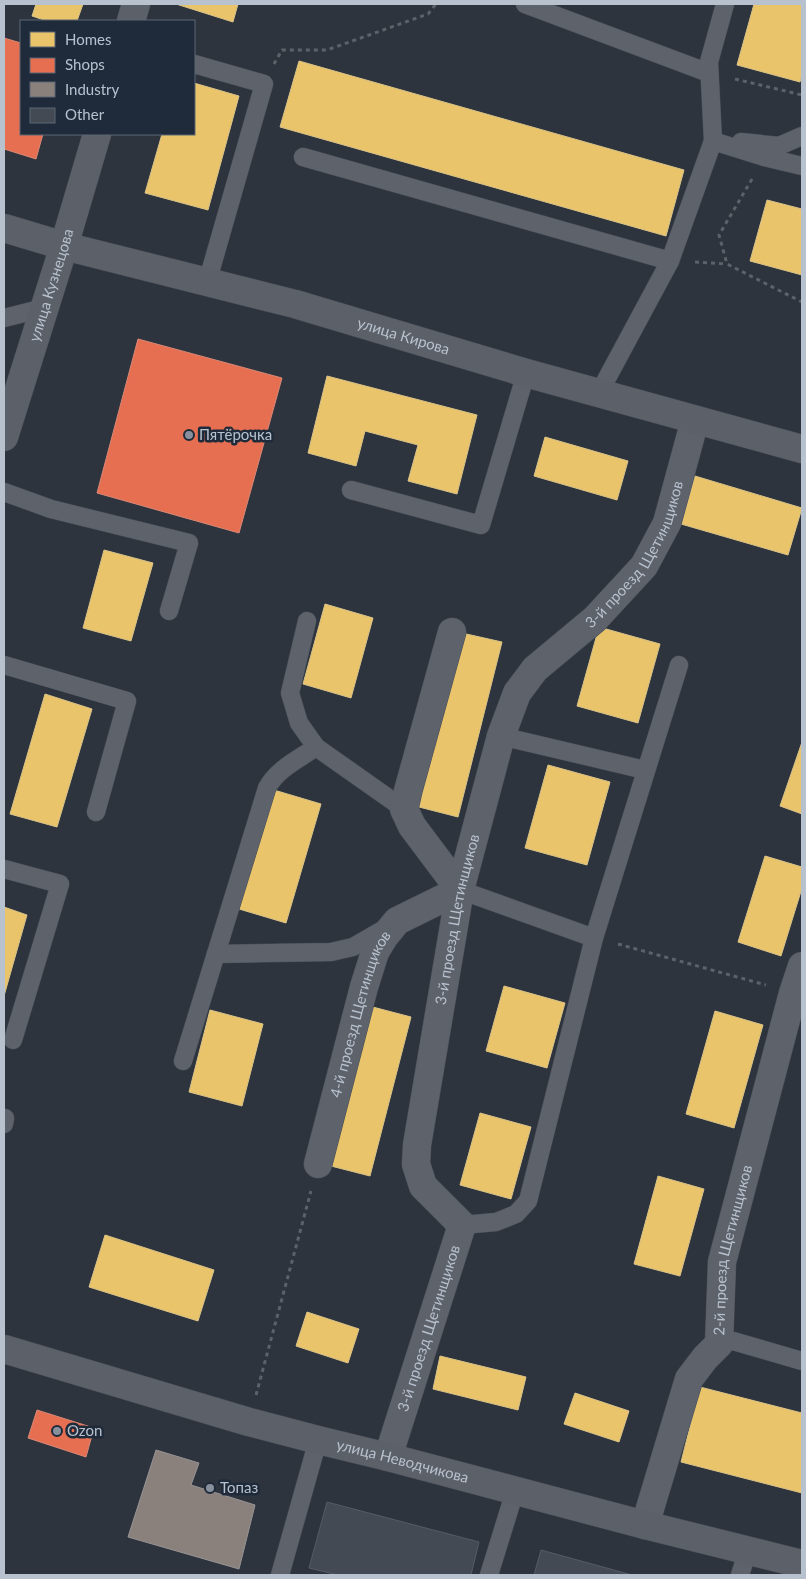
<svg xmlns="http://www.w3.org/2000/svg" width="806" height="1579" font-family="Lato,sans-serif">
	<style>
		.homes { fill: #e9c46a; stroke: #dac388 }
		.shops { fill: #e76f51; stroke: #d98876 }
		.industry { fill: #8a817c; stroke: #989495 }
		.building { fill: #444a53; stroke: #555c65 }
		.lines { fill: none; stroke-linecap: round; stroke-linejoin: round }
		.lane-casing { stroke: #4a4f56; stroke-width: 19 }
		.street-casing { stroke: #4a4f56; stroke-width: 29 }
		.secondary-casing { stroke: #4a4f56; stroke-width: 29 }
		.path { stroke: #5b6268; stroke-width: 3; stroke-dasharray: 4 4; stroke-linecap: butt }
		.lane { stroke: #5d626b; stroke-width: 18 }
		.street { stroke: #5d626b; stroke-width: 28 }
		.secondary { stroke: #5c6169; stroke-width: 28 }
		.poi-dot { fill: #87909c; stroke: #1f2a3a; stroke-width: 2 }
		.labels { text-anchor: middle; stroke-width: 5; stroke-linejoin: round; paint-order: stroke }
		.street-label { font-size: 15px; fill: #b8c1ce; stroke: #1f2a3a }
		.poi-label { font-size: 15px; fill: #b8c1ce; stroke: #1f2a3a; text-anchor: start }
	</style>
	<rect width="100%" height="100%" fill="#2d343e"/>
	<!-- homes -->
	<g class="homes">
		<polygon points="36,4 83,4 77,21 47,21 32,16"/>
		<polygon points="176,4 238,4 233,22"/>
		<polygon points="754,4 802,4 802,74 800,82 737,65"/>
		<polygon points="299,61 684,170 666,236 280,127"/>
		<polygon points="194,83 239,96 208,210 145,193 162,134 194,134"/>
		<polygon points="767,200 802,209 802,275 750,261"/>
		<polygon points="327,376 477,415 457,494 408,481 418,445 365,431 356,466 308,453"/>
		<polygon points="545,437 628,461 617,500 534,476"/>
		<polygon points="695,476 802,508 788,555 681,524"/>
		<polygon points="104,550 153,563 131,641 83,628"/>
		<polygon points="325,604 373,618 351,698 303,684"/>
		<polygon points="599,627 660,644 638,723 577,706"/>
		<polygon points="462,633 502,642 458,817 419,807"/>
		<polygon points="45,694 92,709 57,827 10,814"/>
		<polygon points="802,742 802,814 780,806"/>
		<polygon points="548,765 610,782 587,865 525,848"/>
		<polygon points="274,790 321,804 286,923 239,909"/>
		<polygon points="765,856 802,867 802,888 781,956 738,942"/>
		<polygon points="4,907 27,915 4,996"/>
		<polygon points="504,986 565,1003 547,1068 486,1051"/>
		<polygon points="369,1006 411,1017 370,1176 327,1165"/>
		<polygon points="210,1010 263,1024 242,1106 189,1092"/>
		<polygon points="715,1011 763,1025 734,1128 686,1114"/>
		<polygon points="480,1113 531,1127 511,1199 460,1185"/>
		<polygon points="658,1176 704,1189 680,1276 634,1264"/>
		<polygon points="105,1235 214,1270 198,1321 89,1287"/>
		<polygon points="307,1312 359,1329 348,1363 296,1346"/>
		<polygon points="440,1356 526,1377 518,1410 433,1389"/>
		<polygon points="700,1387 802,1413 802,1493 681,1462"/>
		<polygon points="575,1393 629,1411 619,1442 564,1424"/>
	</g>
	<!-- shops -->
	<g class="shops">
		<polygon points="4,38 21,43 21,134 43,134 36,159 4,149"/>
		<polygon points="138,339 282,378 239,533 97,493"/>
		<polygon points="37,1410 94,1428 86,1457 28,1438"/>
	</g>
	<!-- industry -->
	<polygon class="industry" points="156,1450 199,1463 191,1485 255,1505 239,1569 128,1537"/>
	<!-- building -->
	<g class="building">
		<polygon points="327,1502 479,1542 471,1575 338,1575 309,1568"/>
		<polygon points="541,1550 632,1575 534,1575"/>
	</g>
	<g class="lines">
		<defs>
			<g id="lane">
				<polyline points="525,4 709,73"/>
				<polyline points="194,64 264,84 207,283"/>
				<polyline points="713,141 764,157 802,166"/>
				<polyline points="741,142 779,146 802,136"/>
				<polyline points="303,157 670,261"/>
				<polyline points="4,318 44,308"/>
				<polyline points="599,393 670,261 713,141 709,62 725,4"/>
				<polyline points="351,490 481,525 526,373"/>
				<polyline points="4,492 51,509 189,543 169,611"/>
				<polyline points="4,665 127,701 96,812"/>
				<polyline points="501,736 645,770"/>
				<polyline points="316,747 404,809"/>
				<polyline points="4,869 60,884 13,1040"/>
				<polyline points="460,890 594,938"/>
				<polyline points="216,954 331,952 353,947 386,928"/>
				<path d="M183 1061 267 788C277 769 299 759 316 747L299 723 290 693 307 621"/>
				<polyline points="4,1124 5,1118"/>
				<polyline points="462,1225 496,1222 516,1214 528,1201 594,938 679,665"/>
				<polyline points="719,1344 733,1341 802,1361"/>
				<polyline points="280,1575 318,1440"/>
				<polyline points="489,1575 515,1491"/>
				<polyline points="740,1575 748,1550"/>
			</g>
			<g id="street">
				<path id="s1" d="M318 1164 364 987 375 952 384 937 397 921 460 890 412 826 404 809 408 791 452 632"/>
				<path id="s2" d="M388 1457 462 1225 423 1186 416 1164 417 1145 460 890 501 736 517 693 535 669 595 619 644 566 667 523 695 420"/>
				<path id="s3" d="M645 1525 689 1379 705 1358 719 1344 722 1262 793 993 802 966"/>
			</g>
			<g id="secondary">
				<polyline points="131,21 136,4"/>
				<path id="s4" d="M4 228 64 246 295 304 526 373 802 449"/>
				<path id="s5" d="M4 437 64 246 97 134"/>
				<path id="s6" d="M4 1349 249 1422 318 1440 388 1457 645 1525 802 1564"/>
			</g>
		</defs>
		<!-- lane casing -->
		<use href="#lane" class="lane-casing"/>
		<!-- street casing -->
		<use href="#street" class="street-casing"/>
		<!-- secondary casing -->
		<use href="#secondary" class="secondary-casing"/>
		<!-- path -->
		<g class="path">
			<polyline points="274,64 282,50 327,50 428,14 436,4"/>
			<polyline points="735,79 802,95"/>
			<polyline points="752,179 719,235 727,264 802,302"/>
			<polyline points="695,262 727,264"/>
			<polyline points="618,944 766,985"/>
			<polyline points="256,1395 311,1191"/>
		</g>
		<!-- lane -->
		<use href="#lane" class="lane"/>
		<!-- street -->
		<use href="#street" class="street"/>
		<!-- secondary -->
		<use href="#secondary" class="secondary"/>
	</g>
	<!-- markers -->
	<g class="poi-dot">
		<circle cx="189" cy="435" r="5"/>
		<circle cx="57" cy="1431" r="5"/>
		<circle cx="210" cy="1488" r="5"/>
	</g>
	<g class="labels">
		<!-- street labels -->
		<g class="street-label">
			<text dy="5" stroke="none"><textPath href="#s5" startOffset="159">улица Кузнецова</textPath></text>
			<text dy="5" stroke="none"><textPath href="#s4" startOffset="414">улица Кирова</textPath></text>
			<text dy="5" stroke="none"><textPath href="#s2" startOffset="990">3-й проезд Щетинщиков</textPath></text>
			<text dy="5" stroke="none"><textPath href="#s2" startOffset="570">3-й проезд Щетинщиков</textPath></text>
			<text dy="5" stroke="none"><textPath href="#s1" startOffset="156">4-й проезд Щетинщиков</textPath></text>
			<text dy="5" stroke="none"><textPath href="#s3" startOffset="294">2-й проезд Щетинщиков</textPath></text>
			<text dy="5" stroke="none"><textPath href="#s2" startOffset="135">3-й проезд Щетинщиков</textPath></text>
			<text dy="5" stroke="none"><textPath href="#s6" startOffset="414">улица Неводчикова</textPath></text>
		</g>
		<!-- poi labels -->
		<g class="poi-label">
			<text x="199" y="440">Пятёрочка</text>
			<text x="67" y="1436">Ozon</text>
			<text x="220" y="1493">Топаз</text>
		</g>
	</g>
	<!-- border -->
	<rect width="806" height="1579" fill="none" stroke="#b8c1ce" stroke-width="10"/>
	<!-- legend -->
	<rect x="20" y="20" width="175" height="115" fill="#1f2a3a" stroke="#5c6675"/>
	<rect x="30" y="32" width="25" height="15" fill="#e9c46a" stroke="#5c6675"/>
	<text x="65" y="45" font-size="15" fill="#b8c1ce">Homes</text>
	<rect x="30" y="58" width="25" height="15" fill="#e76f51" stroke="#5c6675"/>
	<text x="65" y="70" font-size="15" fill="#b8c1ce">Shops</text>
	<rect x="30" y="82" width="25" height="15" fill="#8a817c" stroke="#5c6675"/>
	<text x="65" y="95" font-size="15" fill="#b8c1ce">Industry</text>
	<rect x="30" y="108" width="25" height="15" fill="#444a53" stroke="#5c6675"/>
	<text x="65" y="120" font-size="15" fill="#b8c1ce">Other</text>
</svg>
